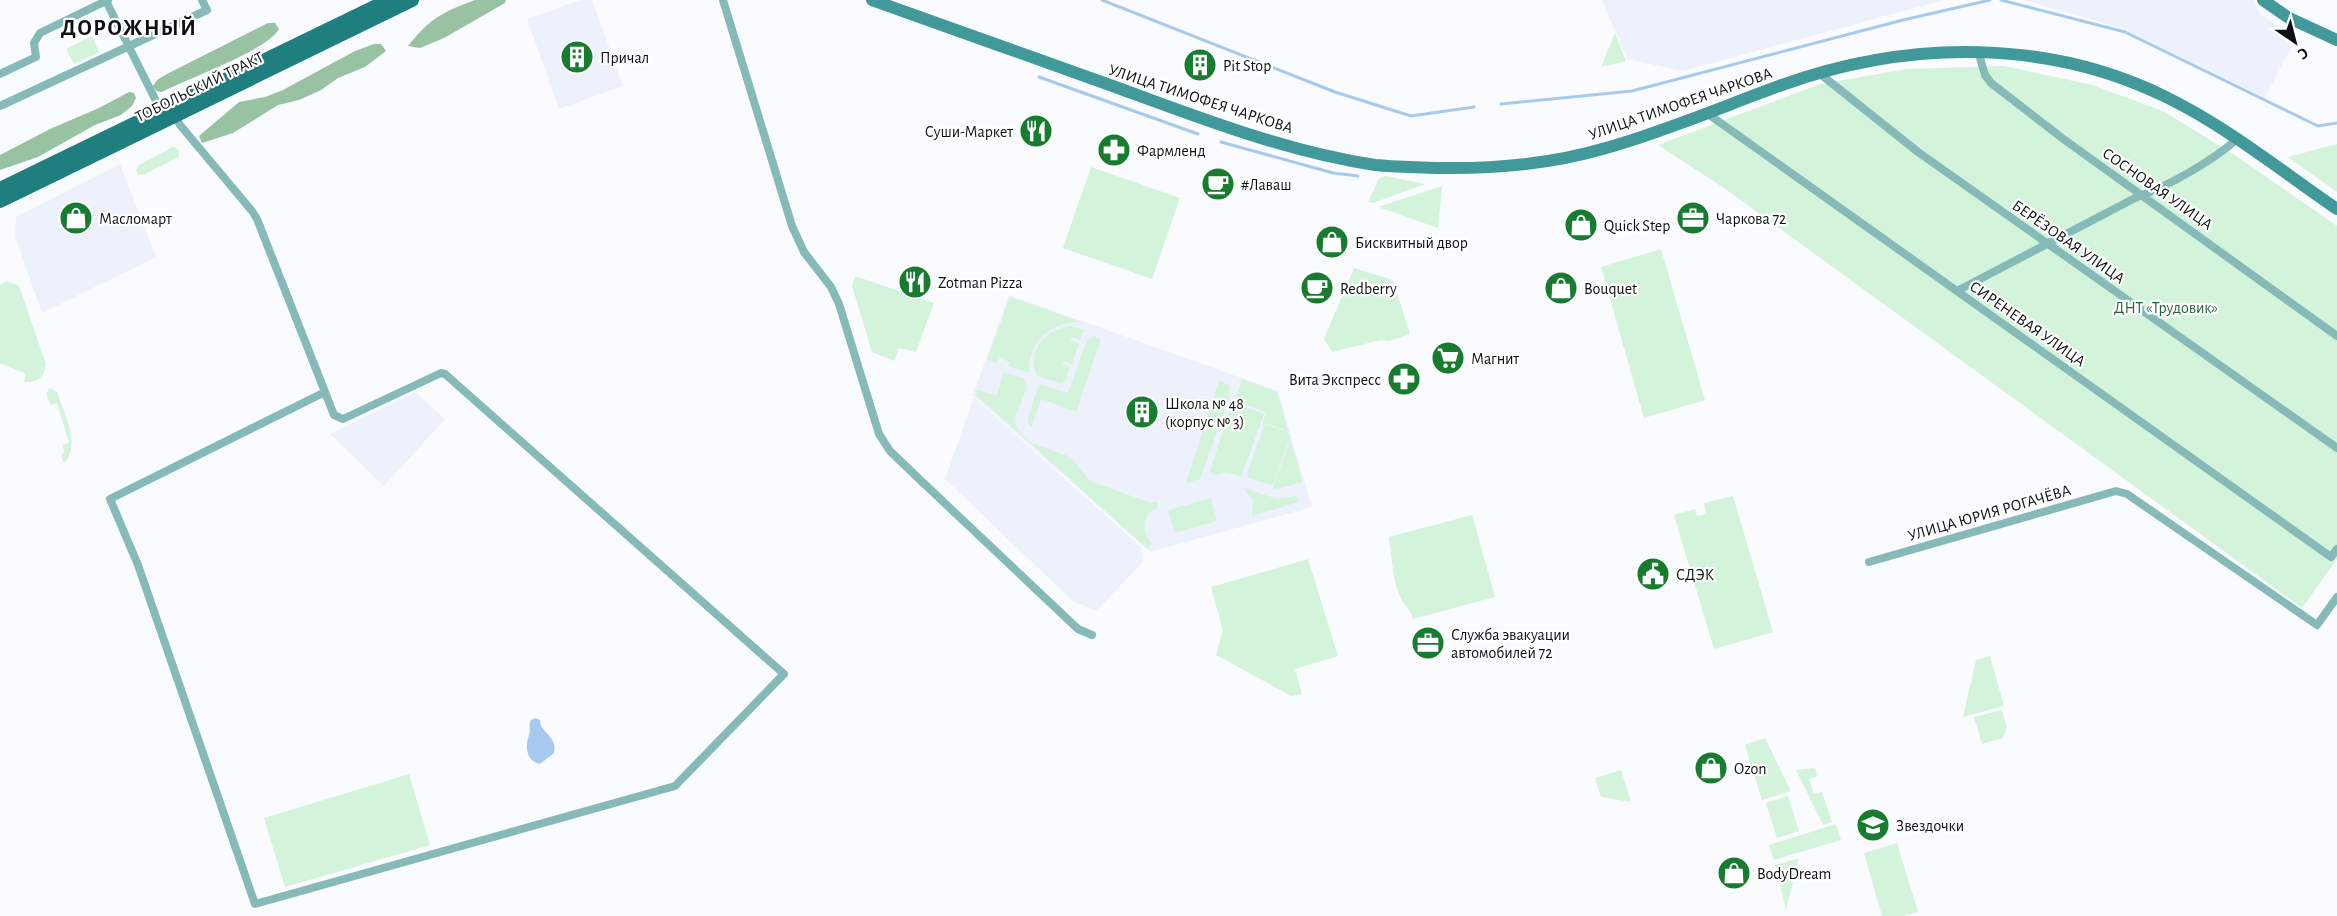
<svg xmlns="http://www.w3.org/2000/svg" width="2337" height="916" font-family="'Alegreya Sans',sans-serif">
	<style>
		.built { fill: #edf1fc }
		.green { fill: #d4f3db }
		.forest { fill: #98c2a2 }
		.water { fill: #a6caee }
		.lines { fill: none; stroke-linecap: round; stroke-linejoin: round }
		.stream { stroke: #a6caee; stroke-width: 3 }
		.street { stroke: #85bab9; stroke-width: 8 }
		.secondary { stroke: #419999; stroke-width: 12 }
		.primary { stroke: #1f7e7e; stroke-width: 14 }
		.labels { text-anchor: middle; stroke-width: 4.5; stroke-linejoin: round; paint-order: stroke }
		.poi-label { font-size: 16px; fill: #0f1011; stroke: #fff; text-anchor: start }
		.street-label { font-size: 16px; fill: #0f1011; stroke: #fff }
		.park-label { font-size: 16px; fill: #25653c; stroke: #fff }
		.district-label { font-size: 22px; font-weight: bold; letter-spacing: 1.5px; fill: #0f1011; stroke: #fff }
	</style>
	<rect width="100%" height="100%" fill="#fafbff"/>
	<!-- built -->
	<g class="built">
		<polygon points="581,0 592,0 623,86 559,109 527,19"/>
		<polygon points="1602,0 1944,0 1683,71 1627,59"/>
		<polygon points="2023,0 2253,0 2260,14 2296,38 2265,98 2122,28"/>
		<polygon points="120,164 156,257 42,313 15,236 16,217"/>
		<polygon points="1009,295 1278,391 1312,507 1150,552 973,395"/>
		<polygon points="415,392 445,419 384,486 330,434"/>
		<polygon points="974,397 1141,547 1143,562 1097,610 1075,603 945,479"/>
	</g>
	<!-- green -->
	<g class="green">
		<polygon points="1615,33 1626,61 1601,67"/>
		<polygon points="92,36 99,52 74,64 66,49"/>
		<polygon points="2004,66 2092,85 2163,111 2236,156 2337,226 2337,559 2302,608 1724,188 1658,145 1821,84 1907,69"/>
		<polygon points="2337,144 2337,192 2288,157"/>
		<polygon points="174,146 179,151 179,157 145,174 138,175 136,170 139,165"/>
		<polygon points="1091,167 1180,198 1152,279 1063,248"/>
		<polygon points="1385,176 1425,184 1373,203 1368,202 1379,178"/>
		<polygon points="1442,186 1438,228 1378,207"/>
		<polygon points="1661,249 1705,400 1644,418 1601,267"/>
		<polygon points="1354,268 1393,280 1410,334 1389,341 1381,340 1332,352 1324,339"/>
		<polygon points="855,276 934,303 916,352 899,348 894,361 872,352 852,286"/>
		<path d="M7 281 19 286 46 364C44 378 38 382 24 382L26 374 0 363V285Z"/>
		<path d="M1010 297 1082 322C1051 321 1028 341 1029 373L1009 366 1010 362 999 358 997 363 987 360Z"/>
		<path d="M1069 326 1084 330 1080 340 1071 337 1070 340 1079 343 1072 364 1063 361 1062 364 1070 367 1065 381 1060 383 1037 376C1026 350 1045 331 1069 326Z"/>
		<polygon points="1094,336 1101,339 1076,412 1041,399 1031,428 1027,421 1039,384 1068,393 1087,340"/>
		<path d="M1004 372 1023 378 1027 387 1015 418 1017 428 1025 437 1032 443 1071 457 1090 481 1151 503 1157 502 1158 507C1142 514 1139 534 1154 544L1149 546V550L976 395 977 389 996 396Z"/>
		<polygon points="1242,379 1277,392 1288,431 1268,424 1262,427 1266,412 1235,401"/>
		<polygon points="1219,380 1230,386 1229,398 1200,479 1186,483"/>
		<path d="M50 388 57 392C64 414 82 445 64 463L61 456 64 452 63 445 69 442 57 403 50 405 46 393Z"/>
		<polygon points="1232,403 1264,414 1241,477 1227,472 1213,476 1210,471"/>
		<polygon points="1267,425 1288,432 1290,437 1274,483 1270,485 1248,478 1247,474 1263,428"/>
		<polygon points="1290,440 1303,482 1277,489 1273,488"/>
		<polygon points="1242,487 1277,499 1296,496 1299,502 1252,516 1253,500"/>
		<polygon points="1733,496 1773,632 1714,649 1674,515 1695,509 1697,516 1706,514 1704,503"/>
		<polygon points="1211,498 1217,521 1175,533 1168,510"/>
		<path d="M1472 515 1495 597 1413 619C1411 610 1405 606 1401 599 1392 579 1392 557 1389 537Z"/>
		<polygon points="1308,559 1338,656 1295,669 1302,694 1291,696 1216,655 1223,631 1211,587"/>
		<polygon points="1990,656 2004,706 1963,717 1976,660"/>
		<polygon points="2002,710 2007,728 2003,738 1982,744 1974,717"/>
		<polygon points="1765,738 1791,791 1762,800 1745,745"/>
		<polygon points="1815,768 1817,776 1809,779 1814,794 1822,792 1832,822 1823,825 1796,770"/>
		<polygon points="1621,770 1631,802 1601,797 1595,778"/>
		<polygon points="409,774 430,845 285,887 264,818"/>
		<polygon points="1788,796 1799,831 1777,838 1766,803"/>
		<polygon points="1836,824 1841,840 1774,860 1769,845"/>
		<polygon points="1897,843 1918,912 1903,916 1882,916 1864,853"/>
		<polygon points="1799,858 1786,910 1775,865"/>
	</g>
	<!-- forest -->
	<g class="forest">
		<path d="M475 0H506L505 3 444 38 420 48 408 46C430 18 443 12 475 0Z"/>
		<path d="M268 23H275L279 29C268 50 187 79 162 92L156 91 153 86 157 80 167 74Z"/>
		<polygon points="374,44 381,44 386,51 365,67 338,78 321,90 299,100 278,105 233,133 202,143 199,136 239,102 265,97 283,90 355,51"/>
		<polygon points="129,92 134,93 136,98 132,106 121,115 95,125 38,157 0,170 0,155 50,129 99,108"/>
	</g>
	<!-- water -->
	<path class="water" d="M535 718 540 720 541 726C547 735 557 740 554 753L540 764C526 761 525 746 529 735 531 729 528 726 531 720Z"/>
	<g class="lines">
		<!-- stream -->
		<g class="stream">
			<polyline points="1102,0 1335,92 1411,116 1474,107"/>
			<polyline points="2001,0 2125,32 2318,126 2337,123"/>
			<polyline points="1039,77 1198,134"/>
			<polyline points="1501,104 1632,91 1903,20 1990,0"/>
			<polyline points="1221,142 1333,173 1358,176"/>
		</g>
		<!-- street -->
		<g class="street">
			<polyline points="723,0 792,226 804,252 831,287 839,304 879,434 890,451 916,476 1078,629 1092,635"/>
			<polyline points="106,1 161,111"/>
			<polyline points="1978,51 1985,75 1991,83 2062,138 2337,336"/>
			<polyline points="1819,73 1918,152 2337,448"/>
			<polyline points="0,74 36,57 34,43 40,33 108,0"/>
			<polyline points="0,106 207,10 202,0"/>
			<polyline points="1708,114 2331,557 2337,549"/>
			<polyline points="175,116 180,125 252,211 257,219 325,392 334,415 343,419 441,373 445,374 784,674 675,786 255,904 138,565 110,499 325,392"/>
			<path d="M1957 291 2137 197C2167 187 2212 161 2236 140"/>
			<polyline points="1869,562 2116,491 2127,494 2317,625 2337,597"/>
		</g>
		<!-- secondary -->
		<g class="secondary">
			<path d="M872 0C955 30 1038 59 1121 89 1203 119 1288 152 1375 165 1395 167 1417 167 1437 168 1494 169 1552 164 1606 148 1666 131 1724 106 1782 85 1907 40 2048 38 2168 98 2227 127 2283 172 2337 209"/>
			<polyline points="2263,0 2289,18 2337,40"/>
		</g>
		<!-- primary -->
		<g class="primary">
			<polyline points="0,189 389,0"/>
			<polyline points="0,201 412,0"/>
		</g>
	</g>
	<!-- icons -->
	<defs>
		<symbol id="building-disc" viewBox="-11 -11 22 22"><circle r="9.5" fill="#177c2f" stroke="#fff"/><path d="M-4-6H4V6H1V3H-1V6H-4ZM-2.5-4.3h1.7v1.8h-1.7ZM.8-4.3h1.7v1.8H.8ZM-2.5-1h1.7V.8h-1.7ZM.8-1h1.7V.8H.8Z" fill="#fff"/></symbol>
		<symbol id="restaurant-disc" viewBox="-11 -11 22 22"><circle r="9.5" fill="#177c2f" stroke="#fff"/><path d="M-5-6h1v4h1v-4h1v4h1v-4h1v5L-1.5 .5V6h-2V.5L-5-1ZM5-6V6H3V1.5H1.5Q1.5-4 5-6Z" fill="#fff"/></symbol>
		<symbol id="pharmacy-disc" viewBox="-11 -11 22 22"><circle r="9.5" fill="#177c2f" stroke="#fff"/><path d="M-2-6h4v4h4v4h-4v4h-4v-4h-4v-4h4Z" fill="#fff"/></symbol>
		<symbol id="cafe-disc" viewBox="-11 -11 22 22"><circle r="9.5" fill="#177c2f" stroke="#fff"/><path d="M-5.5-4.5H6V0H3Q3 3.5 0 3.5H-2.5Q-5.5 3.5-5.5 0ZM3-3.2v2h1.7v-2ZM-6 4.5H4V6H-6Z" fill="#fff"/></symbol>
		<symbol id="shop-disc" viewBox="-11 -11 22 22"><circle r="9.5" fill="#177c2f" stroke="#fff"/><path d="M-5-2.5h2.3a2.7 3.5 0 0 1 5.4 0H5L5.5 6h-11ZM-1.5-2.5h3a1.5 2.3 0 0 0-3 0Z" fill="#fff"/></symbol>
		<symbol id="office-disc" viewBox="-11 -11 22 22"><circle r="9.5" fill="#177c2f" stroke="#fff"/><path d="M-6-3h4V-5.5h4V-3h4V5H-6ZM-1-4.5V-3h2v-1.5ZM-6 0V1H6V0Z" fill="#fff"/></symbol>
		<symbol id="supermarket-disc" viewBox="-11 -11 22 22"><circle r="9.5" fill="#177c2f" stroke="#fff"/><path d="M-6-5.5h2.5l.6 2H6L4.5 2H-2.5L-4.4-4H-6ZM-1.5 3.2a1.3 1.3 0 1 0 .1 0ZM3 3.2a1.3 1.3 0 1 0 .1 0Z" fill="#fff"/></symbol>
		<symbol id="civic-disc" viewBox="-11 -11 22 22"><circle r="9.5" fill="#177c2f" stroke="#fff"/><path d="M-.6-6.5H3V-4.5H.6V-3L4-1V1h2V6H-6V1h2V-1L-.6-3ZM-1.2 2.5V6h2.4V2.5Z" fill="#fff"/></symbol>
		<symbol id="school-disc" viewBox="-11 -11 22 22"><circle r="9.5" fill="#177c2f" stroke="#fff"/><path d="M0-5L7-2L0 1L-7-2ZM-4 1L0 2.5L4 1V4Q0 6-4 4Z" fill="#fff"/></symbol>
	</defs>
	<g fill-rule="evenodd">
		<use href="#building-disc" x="558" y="38" width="38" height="38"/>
		<use href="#building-disc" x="1181" y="46" width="38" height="38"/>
		<use href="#restaurant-disc" x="1017" y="112" width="38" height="38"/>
		<use href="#pharmacy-disc" x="1095" y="131" width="38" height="38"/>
		<use href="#cafe-disc" x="1199" y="165" width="38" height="38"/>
		<use href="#shop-disc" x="57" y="199" width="38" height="38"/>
		<use href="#office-disc" x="1674" y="199" width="38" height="38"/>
		<use href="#shop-disc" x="1562" y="206" width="38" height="38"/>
		<use href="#shop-disc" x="1313" y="223" width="38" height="38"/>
		<use href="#restaurant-disc" x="896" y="263" width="38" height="38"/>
		<use href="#cafe-disc" x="1298" y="269" width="38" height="38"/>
		<use href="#shop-disc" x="1542" y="269" width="38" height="38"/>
		<use href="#supermarket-disc" x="1429" y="339" width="38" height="38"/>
		<use href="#pharmacy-disc" x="1385" y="360" width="38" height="38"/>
		<use href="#building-disc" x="1123" y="393" width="38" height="38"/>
		<use href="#civic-disc" x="1634" y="555" width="38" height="38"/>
		<use href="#office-disc" x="1409" y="624" width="38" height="38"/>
		<use href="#shop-disc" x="1692" y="749" width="38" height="38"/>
		<use href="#school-disc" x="1854" y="806" width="38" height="38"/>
		<use href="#shop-disc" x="1715" y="854" width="38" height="38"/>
	</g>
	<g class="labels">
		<!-- poi labels -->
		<g class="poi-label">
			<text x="600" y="63">Причал</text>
			<text x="1223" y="71">Pit Stop</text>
			<text x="1013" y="137" text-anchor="end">Суши-Маркет</text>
			<text x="1137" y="156">Фармленд</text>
			<text x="1241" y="190">#Лаваш</text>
			<text x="99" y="224">Масломарт</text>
			<text x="1716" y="224">Чаркова 72</text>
			<text x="1604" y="231">Quick Step</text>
			<text x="1355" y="248">Бисквитный двор</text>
			<text x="938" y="288">Zotman Pizza</text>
			<text x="1340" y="294">Redberry</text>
			<text x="1584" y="294">Bouquet</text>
			<text x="1471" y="364">Магнит</text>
			<text x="1381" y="385" text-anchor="end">Вита Экспресс</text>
			<text x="1165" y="409">Школа № 48<tspan x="1165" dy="18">(корпус № 3)</tspan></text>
			<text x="1676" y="580">СДЭК</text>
			<text x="1451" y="640">Служба эвакуации<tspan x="1451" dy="18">автомобилей 72</tspan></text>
			<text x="1734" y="774">Ozon</text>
			<text x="1896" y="831">Звездочки</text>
			<text x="1757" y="879">BodyDream</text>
		</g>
		<!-- street labels -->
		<g class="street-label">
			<text transform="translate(199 86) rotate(-26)" y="6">ТОБОЛЬСКИЙ ТРАКТ</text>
			<text transform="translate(1201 98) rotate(18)" y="6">УЛИЦА ТИМОФЕЯ ЧАРКОВА</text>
			<text transform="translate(1680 103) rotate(-19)" y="6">УЛИЦА ТИМОФЕЯ ЧАРКОВА</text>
			<text transform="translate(2158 188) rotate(35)" y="6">СОСНОВАЯ УЛИЦА</text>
			<text transform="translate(2069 241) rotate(35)" y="6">БЕРЁЗОВАЯ УЛИЦА</text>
			<text transform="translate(2028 323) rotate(35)" y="6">СИРЕНЕВАЯ УЛИЦА</text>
			<text transform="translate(1989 512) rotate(-16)" y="6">УЛИЦА ЮРИЯ РОГАЧЁВА</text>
		</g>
		<!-- park labels -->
		<g class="park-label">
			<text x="2166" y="313">ДНТ «Трудовик»</text>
		</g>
		<!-- district labels -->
		<g class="district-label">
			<text x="129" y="35">ДОРОЖНЫЙ</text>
		</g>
	</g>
	<!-- north arrow -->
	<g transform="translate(2295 42) rotate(145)" stroke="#ffffff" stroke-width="4.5" paint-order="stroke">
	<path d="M0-4.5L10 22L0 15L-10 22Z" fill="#0f1011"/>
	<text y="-9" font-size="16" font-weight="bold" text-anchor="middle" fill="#0f1011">С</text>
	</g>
</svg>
